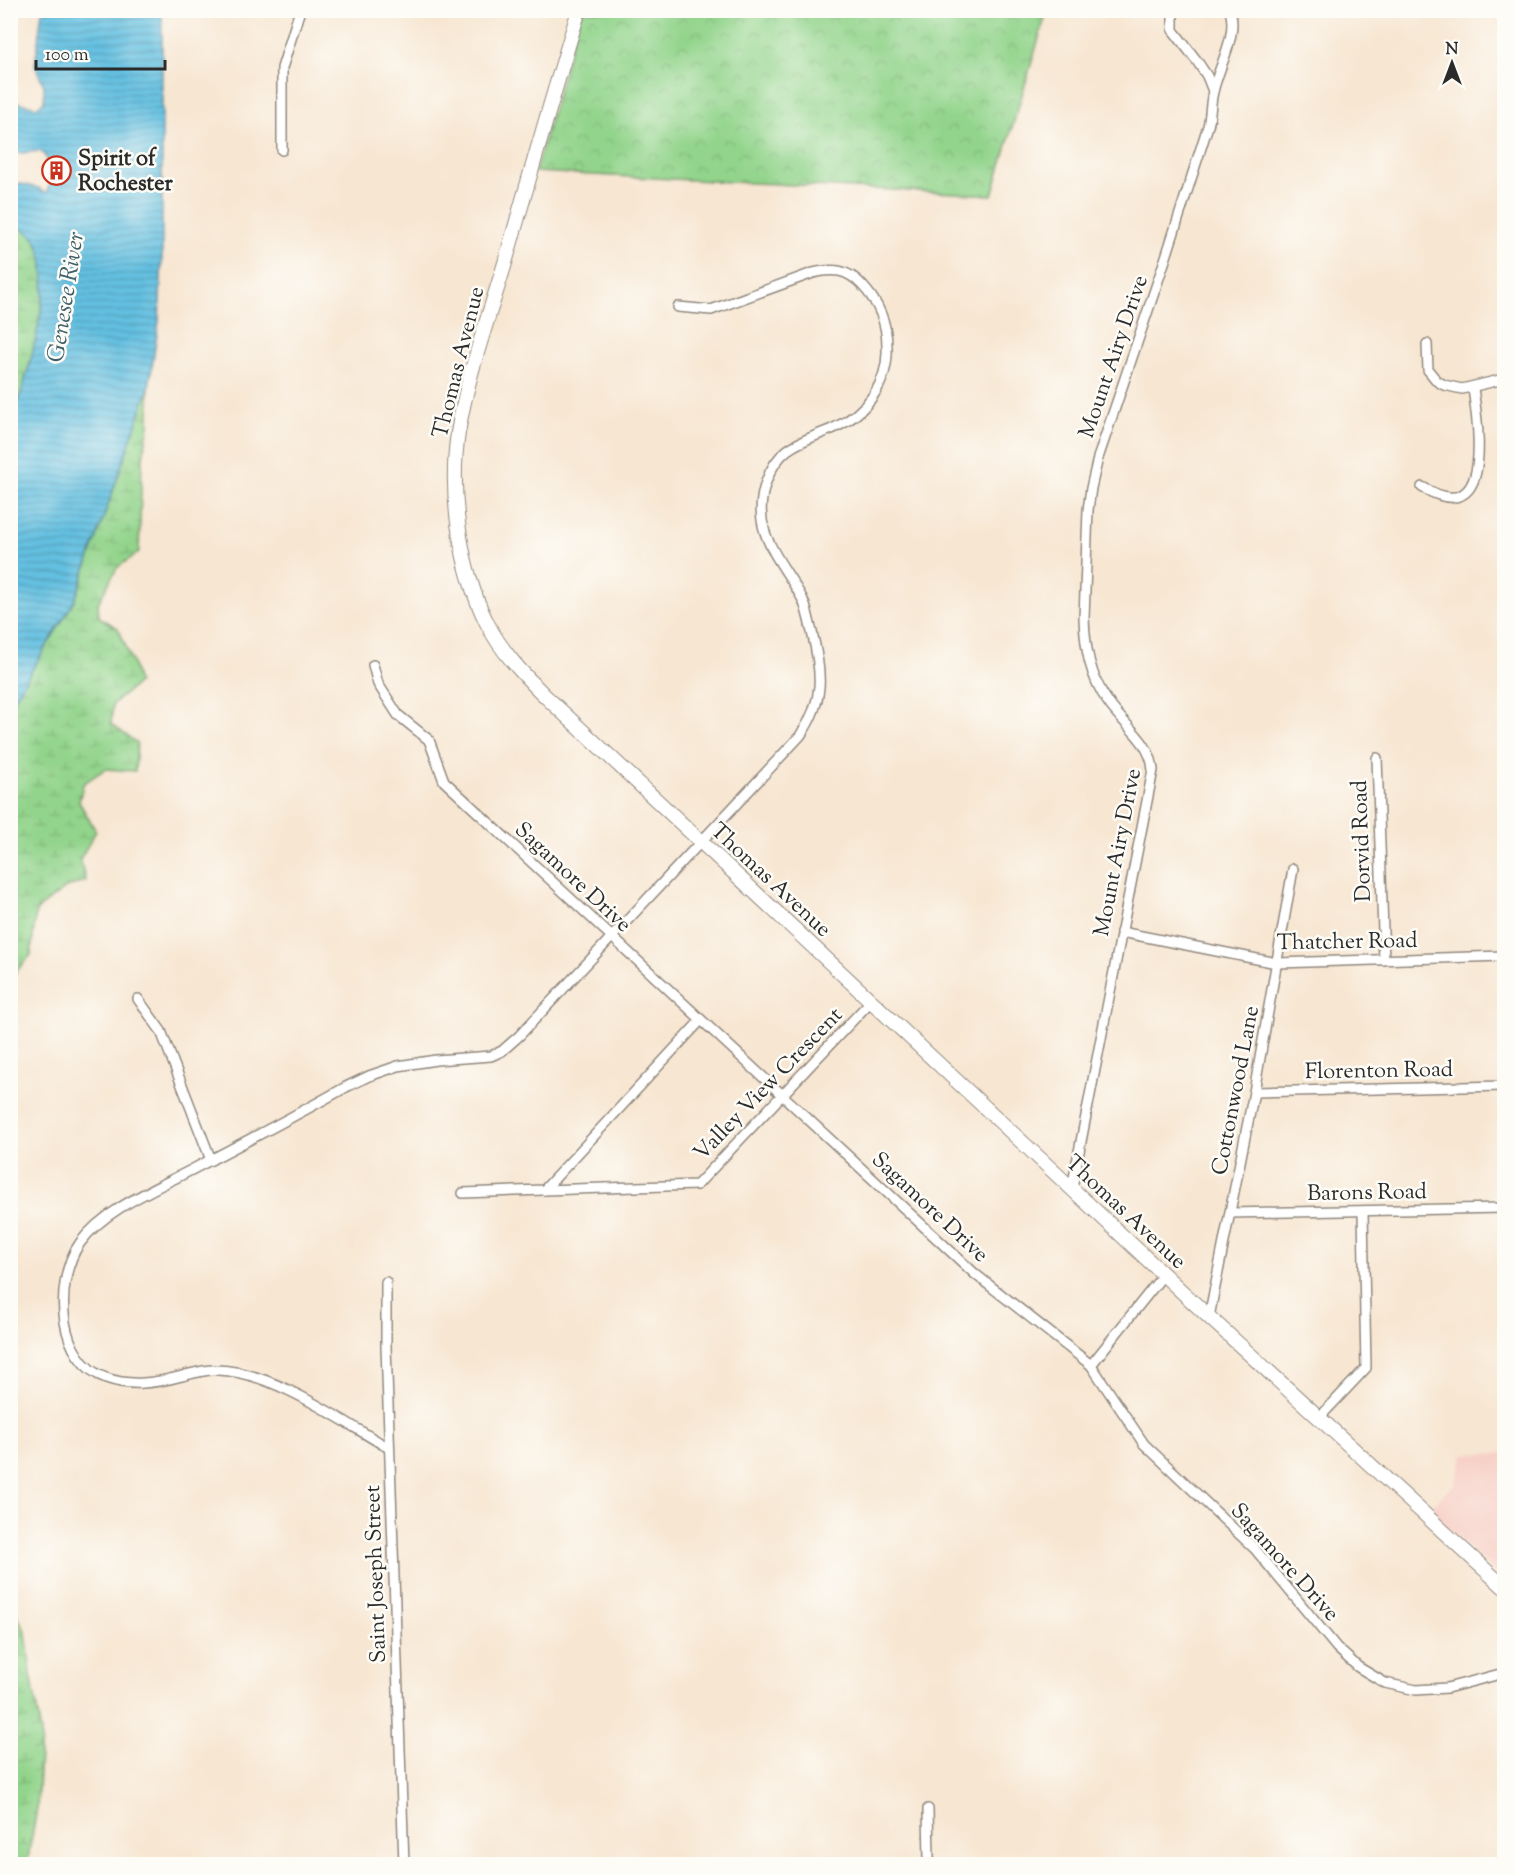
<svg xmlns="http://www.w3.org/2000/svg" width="1515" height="1875" font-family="'Sorts Mill Goudy',serif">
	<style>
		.built { fill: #f7d1c8 }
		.wetland { fill: url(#wetland-marsh); stroke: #5e805b; stroke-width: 1.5 }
		.park { fill: url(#park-crowns); stroke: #5e805b; stroke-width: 1.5 }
		.water { fill: url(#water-rules); stroke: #477686; stroke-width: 1.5 }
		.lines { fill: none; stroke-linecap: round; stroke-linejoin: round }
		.minor-casing { stroke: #91887e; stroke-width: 12 }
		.secondary-casing { stroke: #91887e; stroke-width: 16 }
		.minor { stroke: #fff; stroke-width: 9 }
		.secondary { stroke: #fff; stroke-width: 14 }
		.labels { text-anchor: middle; stroke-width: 5; stroke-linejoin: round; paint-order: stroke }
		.poi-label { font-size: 22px; font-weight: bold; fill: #2b2b2b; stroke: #fdfcf7; text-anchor: start }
		.street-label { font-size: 22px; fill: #2b2b2b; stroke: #fdfcf7 }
		.water-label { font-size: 24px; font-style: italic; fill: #3f5f6b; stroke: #fdfcf7 }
	</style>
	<defs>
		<pattern id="wetland-marsh" width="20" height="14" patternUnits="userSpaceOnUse" patternTransform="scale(1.5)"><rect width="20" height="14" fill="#92d48b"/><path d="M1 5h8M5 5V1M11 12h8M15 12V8" fill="none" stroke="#7eb678"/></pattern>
		<pattern id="park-crowns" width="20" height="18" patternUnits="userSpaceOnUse" patternTransform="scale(1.5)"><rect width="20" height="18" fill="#92d48b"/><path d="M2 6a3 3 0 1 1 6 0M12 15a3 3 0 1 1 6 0" fill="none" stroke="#7eb678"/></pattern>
		<pattern id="water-rules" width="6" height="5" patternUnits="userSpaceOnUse" patternTransform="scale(1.5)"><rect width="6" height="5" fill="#63c0e1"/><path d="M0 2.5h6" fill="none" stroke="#529cb7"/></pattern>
	</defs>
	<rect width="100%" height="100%" fill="#fdfcf7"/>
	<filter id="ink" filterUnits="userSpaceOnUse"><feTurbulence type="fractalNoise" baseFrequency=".0167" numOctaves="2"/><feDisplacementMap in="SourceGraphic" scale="12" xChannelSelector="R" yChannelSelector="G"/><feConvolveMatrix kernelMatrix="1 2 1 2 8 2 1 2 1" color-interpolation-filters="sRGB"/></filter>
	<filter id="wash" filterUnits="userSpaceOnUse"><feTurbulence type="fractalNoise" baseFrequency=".008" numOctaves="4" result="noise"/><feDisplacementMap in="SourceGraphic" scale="24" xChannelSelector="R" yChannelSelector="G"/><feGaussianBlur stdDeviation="1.35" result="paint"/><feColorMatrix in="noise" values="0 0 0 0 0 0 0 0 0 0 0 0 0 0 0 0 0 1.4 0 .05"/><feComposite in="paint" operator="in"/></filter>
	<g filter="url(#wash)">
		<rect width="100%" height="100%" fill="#f7e6d1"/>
		<!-- built -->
		<polygon class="built" points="1504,1453 1504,1581 1428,1509 1455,1484 1464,1454"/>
		<!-- wetland -->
		<g class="wetland">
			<path d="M11 227C78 229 23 389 11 422Z"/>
			<polygon points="149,387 149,425 142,463 139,552 117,568 98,603 99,617 118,628 133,664 138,683 113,704 111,724 137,743 135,771 105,769 83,784 79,802 96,831 80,859 86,881 67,887 36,911 31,955 11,977 11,703 75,600"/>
			<polygon points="10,1602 26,1632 31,1674 41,1733 37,1809 27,1864 11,1864"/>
		</g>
		<!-- park -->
		<polygon class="park" points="581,11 1047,11 992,195 535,172"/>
		<!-- water -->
		<path class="water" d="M42 11H162V257L159 321 149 387 75 600 11 704V422C23 389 78 229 11 227V182L39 188 43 192H47C53 177 53 162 40 151L11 154 10 101 38 107 44 101V86L35 65Z"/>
	</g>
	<g filter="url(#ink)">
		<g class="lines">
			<defs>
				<g id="minor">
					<polyline points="1174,10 1173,15 1173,30 1197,61 1207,76 1213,91"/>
					<polyline points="282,150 282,68 300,10"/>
					<polyline points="1427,344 1428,370 1437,381 1444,385 1462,389 1504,379"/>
					<path d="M1422 487C1495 530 1478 426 1473 388"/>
					<polyline points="373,665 378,684 398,715 429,740 444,781 975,1274 1091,1365 1144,1444 1255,1549 1337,1648 1358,1667 1385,1683 1416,1690 1447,1688 1504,1673"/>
					<polyline points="1377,758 1384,960"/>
					<polyline points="1121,932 1277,963 1504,956"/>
					<polyline points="138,999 161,1031 211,1160"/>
					<polyline points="1254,1092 1504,1086"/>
					<path d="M1072 1188 1153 770C1151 741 1123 725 1108 702 1090 677 1085 648 1084 618L1088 510 1091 488 1098 458 1166 257 1208 126C1211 114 1210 100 1214 88 1220 64 1238 34 1230 10"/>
					<polyline points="544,1190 697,1185 871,1001"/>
					<polyline points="463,1193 544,1190 701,1020"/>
					<polyline points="1230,1213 1504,1208"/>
					<polyline points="386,1282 386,1346 404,1864"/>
					<polyline points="1209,1317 1254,1092 1293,869"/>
					<polyline points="1091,1365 1164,1274"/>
					<polyline points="1319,1418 1366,1368 1363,1211"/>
					<path d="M389 1448C342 1421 273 1371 217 1370 205 1369 193 1373 182 1376 156 1383 131 1387 106 1378 82 1370 69 1346 65 1322 61 1297 65 1264 80 1243 105 1208 160 1187 197 1167 247 1141 297 1115 346 1087L369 1076 398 1066 436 1060 491 1056 502 1051 519 1036 800 736C825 700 822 673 812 632 809 621 807 608 802 598 780 558 749 531 766 482 779 444 803 442 834 428 867 413 889 382 887 346 887 323 878 302 862 285 847 269 833 268 813 273L711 310 678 307"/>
					<polyline points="928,1809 929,1859 932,1864"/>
				</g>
				<path id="secondary" d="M579 10C553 94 529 178 505 263 488 319 467 376 458 433 449 493 460 569 487 623 501 651 522 673 543 694L1209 1317 1504 1587"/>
			</defs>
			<!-- minor casing -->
			<use href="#minor" class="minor-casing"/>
			<!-- secondary casing -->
			<use href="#secondary" class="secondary-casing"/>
			<!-- minor -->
			<use href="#minor" class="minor"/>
			<!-- secondary -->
			<use href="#secondary" class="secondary"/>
		</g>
	</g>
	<!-- icons -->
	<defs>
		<symbol id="building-ring" viewBox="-11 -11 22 22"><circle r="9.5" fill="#fdfcf7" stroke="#c8321e" stroke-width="1.5"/><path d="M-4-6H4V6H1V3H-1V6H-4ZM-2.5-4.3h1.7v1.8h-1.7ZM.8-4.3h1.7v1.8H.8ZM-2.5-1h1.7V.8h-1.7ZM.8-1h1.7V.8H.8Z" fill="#c8321e"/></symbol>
	</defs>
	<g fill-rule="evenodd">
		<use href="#building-ring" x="40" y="154" width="33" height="33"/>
	</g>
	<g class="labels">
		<!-- poi labels -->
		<g class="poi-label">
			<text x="78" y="165">Spirit of<tspan x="78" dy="25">Rochester</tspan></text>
		</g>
		<!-- street labels -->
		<g class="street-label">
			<text transform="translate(1112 356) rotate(-71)" y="8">Mount Airy Drive</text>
			<text transform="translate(457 362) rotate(-76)" y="8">Thomas Avenue</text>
			<text transform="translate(1360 841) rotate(-92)" y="8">Dorvid Road</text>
			<text transform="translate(1116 852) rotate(-79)" y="8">Mount Airy Drive</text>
			<text transform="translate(574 876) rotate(43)" y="8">Sagamore Drive</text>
			<text transform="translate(772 879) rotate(43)" y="8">Thomas Avenue</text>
			<text transform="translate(1347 940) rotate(-1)" y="8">Thatcher Road</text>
			<text transform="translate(1379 1069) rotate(-1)" y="8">Florenton Road</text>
			<text transform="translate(767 1083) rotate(-46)" y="8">Valley View Crescent</text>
			<text transform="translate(1234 1090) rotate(-79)" y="8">Cottonwood Lane</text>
			<text transform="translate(1367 1191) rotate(-1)" y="8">Barons Road</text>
			<text transform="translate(931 1206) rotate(43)" y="8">Sagamore Drive</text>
			<text transform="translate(1127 1211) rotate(43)" y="8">Thomas Avenue</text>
			<text transform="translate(1286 1561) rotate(48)" y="8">Sagamore Drive</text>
			<text transform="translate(374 1574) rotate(-92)" y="8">Saint Joseph Street</text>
		</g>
		<!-- water labels -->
		<g class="water-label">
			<text transform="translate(65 297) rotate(-81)" y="8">Genesee River</text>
		</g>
	</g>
	<!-- margin -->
	<rect width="1515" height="1875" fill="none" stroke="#fdfcf7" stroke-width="36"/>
	<!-- north arrow -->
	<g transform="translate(1452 63)" stroke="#fdfcf7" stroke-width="4.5" paint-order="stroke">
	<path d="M0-4.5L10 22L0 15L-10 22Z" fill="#2b2b2b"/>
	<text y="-9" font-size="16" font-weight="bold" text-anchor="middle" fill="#2b2b2b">N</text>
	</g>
	<!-- scale -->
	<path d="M36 60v9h129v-9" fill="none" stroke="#2b2b2b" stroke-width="3"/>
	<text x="45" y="60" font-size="18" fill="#2b2b2b" stroke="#fdfcf7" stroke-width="4.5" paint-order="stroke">100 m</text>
</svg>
